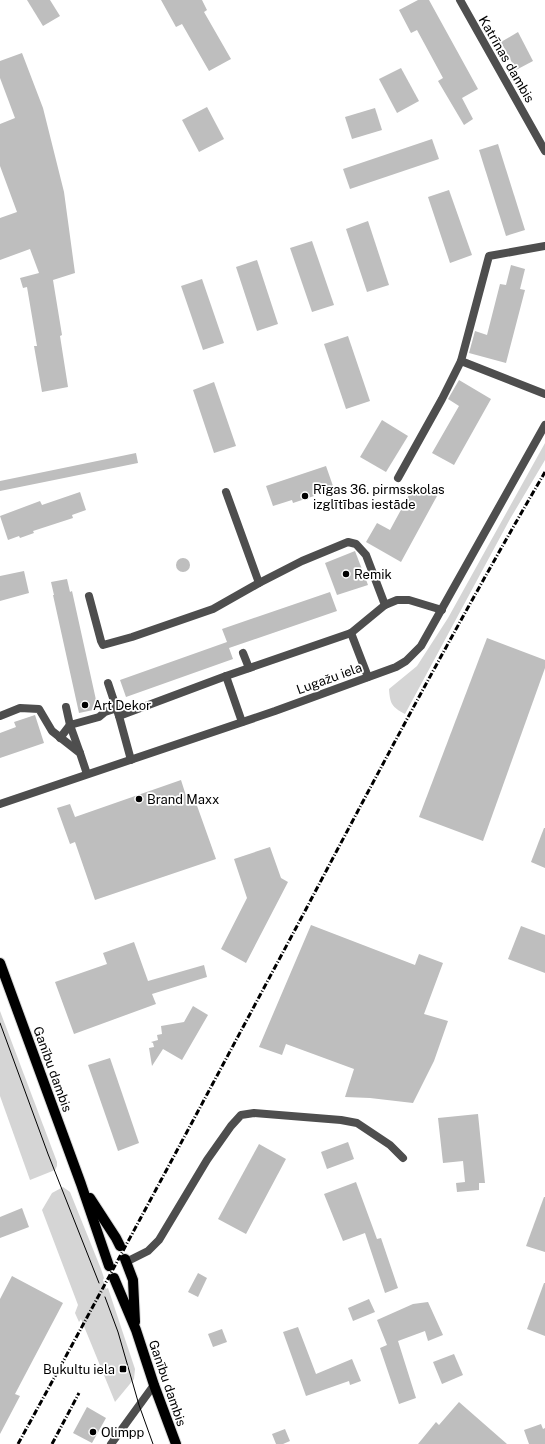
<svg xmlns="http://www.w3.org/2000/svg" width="545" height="1444" font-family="'Public Sans',sans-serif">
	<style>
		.green { fill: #d5d5d5 }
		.building { fill: #bebebe }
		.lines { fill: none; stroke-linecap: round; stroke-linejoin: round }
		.primary-casing { stroke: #dbdbdb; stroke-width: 12 }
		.minor { stroke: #4e4e4e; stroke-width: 8 }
		.tertiary { stroke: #4e4e4e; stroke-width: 8 }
		.primary { stroke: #000; stroke-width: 10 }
		.tram { stroke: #000; stroke-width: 1 }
		.rail { stroke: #000; stroke-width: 3; stroke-dasharray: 6 2 1 2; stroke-linecap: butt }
		.poi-dot { fill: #000; stroke: #fff; stroke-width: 1.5 }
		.labels { text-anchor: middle; stroke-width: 3.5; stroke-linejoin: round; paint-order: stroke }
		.street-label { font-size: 13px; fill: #000; stroke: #fff }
		.poi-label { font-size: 13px; fill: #000; stroke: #fff; text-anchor: start }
	</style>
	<rect width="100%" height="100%" fill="#fff"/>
	<!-- green -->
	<g class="green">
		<path d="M545 443V460L510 519 405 714C392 707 390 704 389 689L417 666 448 618Z"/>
		<polygon points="0,1011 57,1162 57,1166 55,1170 30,1180 0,1096"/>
		<polygon points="63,1187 70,1192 101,1269 104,1278 103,1280 106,1289 108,1288 135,1369 134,1379 115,1402 81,1319 79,1322 75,1313 78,1305 42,1210 52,1193"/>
	</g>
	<!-- building -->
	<g class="building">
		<polygon points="27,0 50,0 60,16 43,26"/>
		<polygon points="161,0 202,0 207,10 204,12 231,59 209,71 182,24 176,27"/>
		<polygon points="418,0 429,0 478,89 462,98 473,119 464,125 438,81 443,78 417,30 411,33 399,10"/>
		<polygon points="518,32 533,61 516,70 501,42"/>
		<polygon points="22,53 43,108 64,192 75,273 53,280 62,335 60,336 68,387 42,392 34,346 37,346 27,287 23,288 20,278 39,273 30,249 0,260 0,218 17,212 0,166 0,124 15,118 0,78 0,61"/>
		<polygon points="401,68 419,101 397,113 379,79"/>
		<polygon points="207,107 224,139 199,152 182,120"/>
		<polygon points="375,108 382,130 352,139 345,117"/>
		<polygon points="432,139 439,159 350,189 343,169"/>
		<polygon points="498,144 525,230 506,236 479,150"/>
		<polygon points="449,190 472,255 450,263 428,197"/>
		<polygon points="368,221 389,285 367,292 346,229"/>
		<polygon points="312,241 334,305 312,312 290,248"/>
		<polygon points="257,260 278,324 257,331 236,267"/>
		<polygon points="511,265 525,269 520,289 525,290 506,363 469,353 475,331 487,335 500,284 506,285"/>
		<polygon points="202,279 224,343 203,350 181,286"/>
		<polygon points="348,336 370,401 346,409 324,344"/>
		<polygon points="459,380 491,399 454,465 432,453 459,406 448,399"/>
		<polygon points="214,382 236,446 214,453 193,390"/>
		<polygon points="382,420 408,436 386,472 360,457"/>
		<polygon points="136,453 138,463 0,491 0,481"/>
		<polygon points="326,466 333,486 313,492 314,496 293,503 292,500 273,506 266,486"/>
		<polygon points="415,484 437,496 401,562 366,542 377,523 390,530"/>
		<polygon points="80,492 86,510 72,515 73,518 33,531 34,533 20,538 19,536 8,540 0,516 40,501 42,505"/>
		<polygon points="355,551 368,585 337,595 325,563"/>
		<circle cx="183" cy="565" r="7"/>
		<polygon points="24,571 29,593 0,601 0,576"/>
		<polygon points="67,579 70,592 72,591 98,709 79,713 53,595 54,595 51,582"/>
		<polygon points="330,592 337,611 229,648 233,659 126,697 120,680 227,642 222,629"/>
		<polygon points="487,638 545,660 545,668 483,841 419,817"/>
		<polygon points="35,715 44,743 0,758 0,733 16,727 14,722"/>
		<polygon points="181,780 188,802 195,800 216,859 95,900 75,842 70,844 57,808 70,804 75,817"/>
		<polygon points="544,828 545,828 545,868 531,862"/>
		<polygon points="270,847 281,878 288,882 246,963 221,949 247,898 234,859"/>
		<polygon points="311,925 415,965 419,954 443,963 424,1014 448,1021 434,1061 413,1103 370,1098 345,1097 354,1069 286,1044 282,1055 259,1047"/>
		<polygon points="521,926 545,935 545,973 508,959"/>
		<polygon points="134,942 148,981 204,965 207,977 152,994 156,1004 74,1034 55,982 107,964 103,953"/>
		<polygon points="193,1006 208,1015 182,1060 163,1049 152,1066 149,1048 154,1047 153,1043 151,1042 158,1040 157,1035 162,1034 161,1026 184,1022"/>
		<polygon points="110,1058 139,1143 118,1151 88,1065"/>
		<polygon points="478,1114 485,1183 479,1183 479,1190 457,1192 456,1183 465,1182 463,1161 443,1163 438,1118"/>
		<polygon points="348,1142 354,1159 327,1169 321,1152"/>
		<polygon points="259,1144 286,1159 246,1234 218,1219"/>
		<polygon points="356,1182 377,1239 381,1238 398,1288 385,1293 365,1233 343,1241 324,1194"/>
		<polygon points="544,1197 545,1197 545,1252 526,1246"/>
		<polygon points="22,1208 29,1227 0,1238 0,1217"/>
		<polygon points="198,1273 207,1278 198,1297 188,1292"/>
		<polygon points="12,1276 63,1303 15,1394 20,1396 0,1434 0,1299"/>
		<polygon points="544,1283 545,1283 545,1336 527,1329"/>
		<polygon points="369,1299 375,1312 353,1321 348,1308"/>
		<polygon points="428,1302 443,1335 428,1341 425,1331 398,1341 416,1398 399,1404 380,1348 387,1345 377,1320 413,1304"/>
		<polygon points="298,1327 316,1374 352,1359 361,1381 350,1385 349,1381 306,1396 283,1332"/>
		<polygon points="222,1329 227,1342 213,1347 208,1334"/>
		<polygon points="454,1354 463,1375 442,1384 433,1362"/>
		<polygon points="459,1402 507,1444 418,1444 436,1422 439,1425"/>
		<polygon points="87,1407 106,1418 92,1443 73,1433"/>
		<polygon points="541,1424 543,1429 545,1428 545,1444 529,1444 524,1430"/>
		<polygon points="285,1429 290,1441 283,1444 276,1444 272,1434"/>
	</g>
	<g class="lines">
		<defs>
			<g id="primary">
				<polyline points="0,963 81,1184 109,1266"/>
				<polyline points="90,1198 116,1238 120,1246"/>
				<polyline points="125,1259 133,1280 135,1322"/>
				<polyline points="114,1278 136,1330 154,1385 176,1444"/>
			</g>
		</defs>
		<!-- primary casing -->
		<use href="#primary" class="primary-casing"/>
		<!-- minor -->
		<g class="minor">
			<polyline points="460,0 545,151"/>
			<polyline points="461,361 545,394"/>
			<polyline points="398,478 442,399 461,361 489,256 545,246"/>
			<polyline points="226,492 259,583"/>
			<polyline points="89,596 101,641 103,645 132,637 213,609 259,583 302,561 348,542 356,544 366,555 385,605"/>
			<polyline points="351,633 368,677"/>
			<polyline points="243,653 249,668"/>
			<polyline points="226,676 242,722"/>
			<polyline points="108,683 119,716 131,760"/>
			<polyline points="66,707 70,725 80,753"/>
			<polyline points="0,716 20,708 39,709 52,731 80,753 87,774"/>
			<polyline points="119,716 226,676 351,633 385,605 397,600 409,600 442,610"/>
			<polyline points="60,738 70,725 99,717 105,712 117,708"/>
			<polyline points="126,1262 148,1251 159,1240 207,1160 231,1126 241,1115 254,1113 341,1120 357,1123 390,1145 403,1158"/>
		</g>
		<!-- tertiary -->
		<g class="tertiary">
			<polyline points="0,804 275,711 396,667 406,661 421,646 545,425"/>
			<polyline points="111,1444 154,1385"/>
		</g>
		<!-- primary -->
		<use href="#primary" class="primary"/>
		<!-- tram -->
		<g class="tram">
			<polyline points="0,1023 48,1154 99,1283"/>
			<polyline points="105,1297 118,1332 139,1405 153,1444"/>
		</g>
		<!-- rail -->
		<g class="rail">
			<path d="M18 1444C115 1267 210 1089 305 911 383 763 461 616 545 472"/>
			<polyline points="52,1444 79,1393"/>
		</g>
	</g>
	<!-- markers -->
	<g class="poi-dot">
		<circle cx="305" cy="496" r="4"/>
		<circle cx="346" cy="574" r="4"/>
		<circle cx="85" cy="705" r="4"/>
		<circle cx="139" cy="799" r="4"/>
		<rect x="119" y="1365" width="8" height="8" rx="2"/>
		<circle cx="93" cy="1432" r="4"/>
	</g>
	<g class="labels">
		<!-- street labels -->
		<g class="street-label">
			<text transform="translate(507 59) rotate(60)" y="5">Katrīnas dambis</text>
			<text transform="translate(329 678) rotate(-20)" y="5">Lugažu iela</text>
			<text transform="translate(53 1069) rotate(70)" y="5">Ganību dambis</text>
			<text transform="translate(168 1383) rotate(71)" y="5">Ganību dambis</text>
		</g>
		<!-- poi labels -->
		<g class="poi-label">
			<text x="313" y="494">Rīgas 36. pirmsskolas<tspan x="313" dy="15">izglītības iestāde</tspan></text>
			<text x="354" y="579">Remik</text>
			<text x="93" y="710">Art Dekor</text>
			<text x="147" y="804">Brand Maxx</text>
			<text x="115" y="1374" text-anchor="end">Bukultu iela</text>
			<text x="101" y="1437">Olimpp</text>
		</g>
	</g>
</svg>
